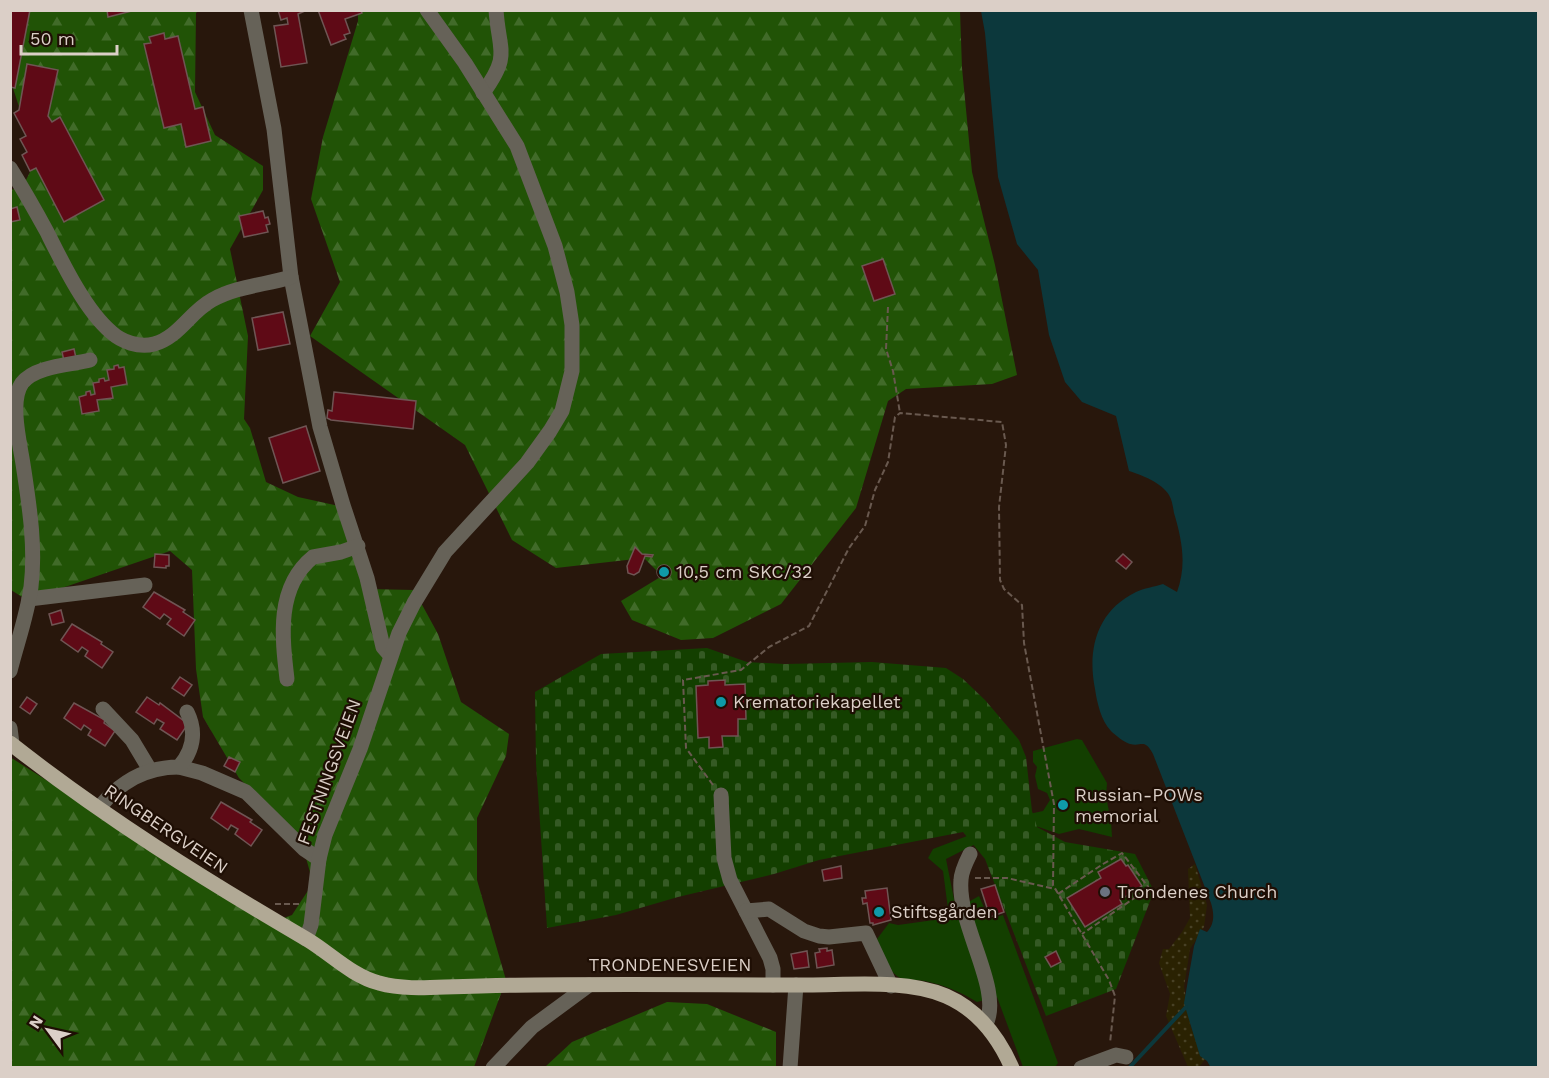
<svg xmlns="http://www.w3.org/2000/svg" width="1549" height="1078" font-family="'Work Sans',sans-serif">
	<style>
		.grass { fill: #133f00 }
		.forest { fill: url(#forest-firs) }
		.sand { fill: url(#sand-dots) }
		.cemetery { fill: url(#cemetery-stones) }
		.water { fill: #0c383c }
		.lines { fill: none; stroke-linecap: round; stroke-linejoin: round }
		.stream { stroke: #0c383c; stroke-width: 4 }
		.building { fill: #5f0a16; stroke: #6f5554; stroke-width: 1.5 }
		.path { stroke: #69594f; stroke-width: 2; stroke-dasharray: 6 3; stroke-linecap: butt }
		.minor { stroke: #666258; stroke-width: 15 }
		.major { stroke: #b1a995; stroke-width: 15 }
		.culture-dot { fill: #0f9aa8; stroke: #1e0e04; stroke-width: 2 }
		.worship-dot { fill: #6b7280; stroke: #1e0e04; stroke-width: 2 }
		.labels { text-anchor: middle; stroke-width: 4.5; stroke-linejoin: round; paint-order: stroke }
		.poi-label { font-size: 18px; fill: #dbcfc7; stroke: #1e0e04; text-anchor: start }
		.street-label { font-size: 18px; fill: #dbcfc7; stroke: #1e0e04 }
	</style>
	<defs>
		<pattern id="forest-firs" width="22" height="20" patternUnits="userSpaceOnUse" patternTransform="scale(1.5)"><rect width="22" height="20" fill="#215306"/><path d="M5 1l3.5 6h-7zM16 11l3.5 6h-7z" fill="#416b29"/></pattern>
		<pattern id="sand-dots" width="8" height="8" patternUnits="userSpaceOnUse" patternTransform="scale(1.5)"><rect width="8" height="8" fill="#2a2202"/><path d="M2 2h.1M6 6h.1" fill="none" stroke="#484125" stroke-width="1.8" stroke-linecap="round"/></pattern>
		<pattern id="cemetery-stones" width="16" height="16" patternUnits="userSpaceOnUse" patternTransform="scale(1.5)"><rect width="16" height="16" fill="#133f00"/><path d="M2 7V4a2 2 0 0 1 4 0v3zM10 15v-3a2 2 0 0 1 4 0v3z" fill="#355a24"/></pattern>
	</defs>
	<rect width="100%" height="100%" fill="#28170c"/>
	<!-- grass -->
	<path class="grass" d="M1077 739 1082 740 1107 783 1106 797 1111 820 1112 837 1079 829 1059 834 1021 821 946 859 956 909 979 896 989 919 1003 915 1058 1063 1055 1067H1023L997 997 977 1002C961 992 944 985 925 981 916 979 903 982 897 976 887 969 880 950 877 939L889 923 898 925 941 919 948 909 943 871 928 858 933 849 1019 816 1043 811 1050 800 1047 793 1038 789 1035 776 1037 767 1033 762V751Z"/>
	<!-- forest -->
	<g class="forest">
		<polygon points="11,11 198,11 196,13 195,92 215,135 263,166 263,190 230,249 248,336 244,419 250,428 266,482 298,497 339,506 368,589 414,590 438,634 461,702 509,734 506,756 477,818 477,880 506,980 474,1067 10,1066 10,757 270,923 292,915 313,883 301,840 239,778 203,717 196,669 192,570 170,551 27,600 11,590 11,190 23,186 36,160 13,88 11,86"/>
		<polygon points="358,11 960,11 962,68 972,172 995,265 1017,375 992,384 906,389 888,401 856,508 781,604 713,638 681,640 632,620 621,601 662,576 644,558 556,568 512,540 465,445 310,336 340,282 311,199 323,137 358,21"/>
		<polygon points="667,1002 707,1004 776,1032 776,1067 545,1067 572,1042"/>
	</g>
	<!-- sand -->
	<polygon class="sand" points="1195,864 1207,905 1204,927 1190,949 1184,987 1191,1028 1207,1057 1199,1067 1188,1067 1166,1016 1170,994 1159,963 1163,949 1169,949 1182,932 1190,918 1188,869"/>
	<!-- cemetery -->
	<polygon class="cemetery" points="707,648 747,662 785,664 872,662 946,668 963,679 985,700 1019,740 1026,757 1032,811 1037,827 1065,842 1135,854 1154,891 1116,989 1046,1016 985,859 963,832 819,860 774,874 678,897 616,915 547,928 536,763 535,692 601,654"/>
	<!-- water -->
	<path class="water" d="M981 11H1538V1067L1211 1068 1207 1061 1200 1056 1184 1003 1194 946 1200 929 1207 932C1215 924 1214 913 1211 903L1153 754C1144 738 1142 747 1130 744 1125 743 1115 735 1111 731 1101 721 1097 702 1095 689 1087 649 1097 611 1136 592 1144 588 1154 587 1163 584L1177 592C1187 565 1182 540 1174 513 1173 507 1172 500 1169 495 1162 483 1142 475 1129 471L1116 416 1082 402 1065 382 1049 335 1038 270 1017 244 998 177 985 33Z"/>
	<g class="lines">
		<!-- stream -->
		<polyline class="stream" points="1129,1068 1186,1007"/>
	</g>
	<!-- building -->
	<g class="building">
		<polygon points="10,10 30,10 15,88 10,87"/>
		<polygon points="107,10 132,10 132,11 108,17"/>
		<polygon points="278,10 307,10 298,14 307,63 281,67 274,26 288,24 287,18 281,20"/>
		<polygon points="318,10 361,10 362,13 345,19 350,33 344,35 346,39 331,45"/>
		<polygon points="164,33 165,39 178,36 195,109 203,107 211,141 186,147 181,124 164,128 144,44 151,43 149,37"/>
		<polygon points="27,64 58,70 48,116 52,122 60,117 104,200 64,222 36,168 30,171 22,155 27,152 20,139 26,136 14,113 19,110"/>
		<polygon points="17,207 20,220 10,222 10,209"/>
		<polygon points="263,211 265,218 268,217 270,224 266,225 268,232 244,237 239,216"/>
		<polygon points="883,259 895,294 874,301 862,266"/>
		<polygon points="283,312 290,344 258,350 252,318"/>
		<polygon points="74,349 76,358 64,361 62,352"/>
		<polygon points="118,365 119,368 124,367 127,384 111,387 113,398 97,400 99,411 82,414 79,397 86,395 86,392 90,391 91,395 95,394 93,383 99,382 99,379 104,378 105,381 109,380 107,370 114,369 114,366"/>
		<polygon points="334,392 416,401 413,429 331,420 327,418 328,410 332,411"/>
		<polygon points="306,426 320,471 283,483 269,438"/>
		<polygon points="635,547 642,554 653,555 652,557 645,556 639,572 634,575 628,573 627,566"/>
		<polygon points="155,554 169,555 169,566 166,566 166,568 154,567"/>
		<polygon points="1123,554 1132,562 1126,569 1116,561"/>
		<circle cx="664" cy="572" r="7"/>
		<polygon points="154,592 185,610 183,612 195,620 184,636 167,624 171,619 164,614 160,619 143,607"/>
		<polygon points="61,610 64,622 52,625 49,614"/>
		<polygon points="72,624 102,642 101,644 113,652 102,668 85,656 88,651 82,647 78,652 61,640"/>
		<polygon points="180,677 192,685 184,696 172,688"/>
		<polygon points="725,680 725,685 745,684 746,719 738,719 738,736 722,736 723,747 709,748 709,737 698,738 696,686 708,685 708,681"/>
		<polygon points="27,697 37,704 30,714 20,707"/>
		<polygon points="147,697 159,705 160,703 188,724 177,740 160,729 164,723 157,719 154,724 136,712"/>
		<polygon points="74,703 105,720 104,723 115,731 105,746 88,735 91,730 84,725 81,730 64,718"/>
		<polygon points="229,757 240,762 235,772 224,766"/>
		<polygon points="221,802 252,820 250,822 262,830 251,846 235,834 238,829 231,825 228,830 211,818"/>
		<polygon points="1121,859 1126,866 1128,865 1142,886 1120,900 1122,904 1085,927 1067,898 1101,878 1098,872"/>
		<polygon points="841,866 842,878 824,881 822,870"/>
		<polygon points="995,885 1004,912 990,917 981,889"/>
		<polygon points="887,888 891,920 873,925 873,923 870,923 867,903 863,904 862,898 866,898 865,891"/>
		<polygon points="827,948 827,951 832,950 834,965 817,968 815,953 820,952 819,949"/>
		<polygon points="807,951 809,967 794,969 791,954"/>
		<polygon points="1056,951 1061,962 1051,967 1045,957"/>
	</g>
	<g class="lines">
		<!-- path -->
		<g class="path">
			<polyline points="888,307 886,349 893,371 900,413"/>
			<polyline points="713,785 686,748 683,680 741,670 769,647 809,626 849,548 865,526 875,490 888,462 895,417 900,413 1002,422 1006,445 999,507 1000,580 1004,589 1022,605 1024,643 1054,804 1053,885 1109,980 1115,996 1110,1043"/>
			<polyline points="975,878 1007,878 1055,889"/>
			<polyline points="1058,894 1103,864 1122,853 1149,888 1082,934"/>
			<polyline points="275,904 299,904"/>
		</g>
		<!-- minor -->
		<g class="minor">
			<polyline points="251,10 274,129 291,277 320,427 343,505 367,578 383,647 390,655"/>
			<path d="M483 93C511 54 499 53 496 10"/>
			<path d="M10 168C23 189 35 210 47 232 62 262 85 310 111 332 122 342 139 348 154 344 179 337 190 312 212 300 237 286 265 285 291 277"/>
			<polyline points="29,599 145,585"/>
			<path d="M10 671C17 643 27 616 31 587 36 546 29 504 23 464 20 444 9 401 22 383 35 366 70 365 90 360"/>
			<path d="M287 679C282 637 276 587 313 557L341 552 358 546"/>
			<polyline points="103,709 132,740 150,770"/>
			<polyline points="10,728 12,744"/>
			<polyline points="179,767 202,773 246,792 304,849 319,859"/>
			<polyline points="721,795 724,858 730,880 770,958 773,969 773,985"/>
			<path d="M99 808C120 782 145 767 179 767 193 751 197 732 187 712"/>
			<path d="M970 854C966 862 961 872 961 880 957 925 1003 989 986 1024"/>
			<polyline points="746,911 769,909 804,931 819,936 829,937 866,933 891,986"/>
			<polyline points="306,939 311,925 319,859 325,835 360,749 399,633 414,603 445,552 527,463 550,431 562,411 572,371 572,325 567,292 555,246 517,146 465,63 427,10"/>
			<polyline points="493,1068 532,1027 589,985"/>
			<polyline points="790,1068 796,985"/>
			<polyline points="1081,1068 1116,1055 1126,1057"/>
		</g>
		<!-- major -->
		<path class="major" d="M10 743C104 817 205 880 308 940 331 954 352 976 379 983 400 989 423 988 445 987 475 986 505 985 534 985 625 984 717 985 808 985 850 985 906 979 946 996 978 1010 998 1036 1012 1068"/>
	</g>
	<!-- markers -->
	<g class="culture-dot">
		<circle cx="664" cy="572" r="6"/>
		<circle cx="721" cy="702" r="6"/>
		<circle cx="1063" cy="805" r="6"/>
		<circle cx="879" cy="912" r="6"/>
	</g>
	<circle class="worship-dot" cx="1105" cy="892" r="6"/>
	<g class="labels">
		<!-- poi labels -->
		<g class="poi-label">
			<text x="676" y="578">10,5 cm SKC/32</text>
			<text x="733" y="708">Krematoriekapellet</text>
			<text x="1075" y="801">Russian-POWs<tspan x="1075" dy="21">memorial</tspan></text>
			<text x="1117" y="898">Trondenes Church</text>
			<text x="891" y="918">Stiftsgården</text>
		</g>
		<!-- street labels -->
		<g class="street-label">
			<text transform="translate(329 772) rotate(-70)" y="6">FESTNINGSVEIEN</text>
			<text transform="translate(166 829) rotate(34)" y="6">RINGBERGVEIEN</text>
			<text x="670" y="971">TRONDENESVEIEN</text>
		</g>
	</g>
	<!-- border -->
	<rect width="1549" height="1078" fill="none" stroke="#dbcfc7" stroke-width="24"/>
	<!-- north arrow -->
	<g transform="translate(48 1030) rotate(303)" stroke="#1e0e04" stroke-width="4.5" paint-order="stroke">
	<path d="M0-4.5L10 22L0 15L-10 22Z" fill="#dbcfc7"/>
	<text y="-9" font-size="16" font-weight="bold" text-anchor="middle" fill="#dbcfc7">N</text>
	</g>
	<!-- scale -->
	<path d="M21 45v9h96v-9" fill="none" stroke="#dbcfc7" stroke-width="3"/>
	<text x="30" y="45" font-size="18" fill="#dbcfc7" stroke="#1e0e04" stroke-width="4.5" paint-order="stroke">50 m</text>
</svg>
